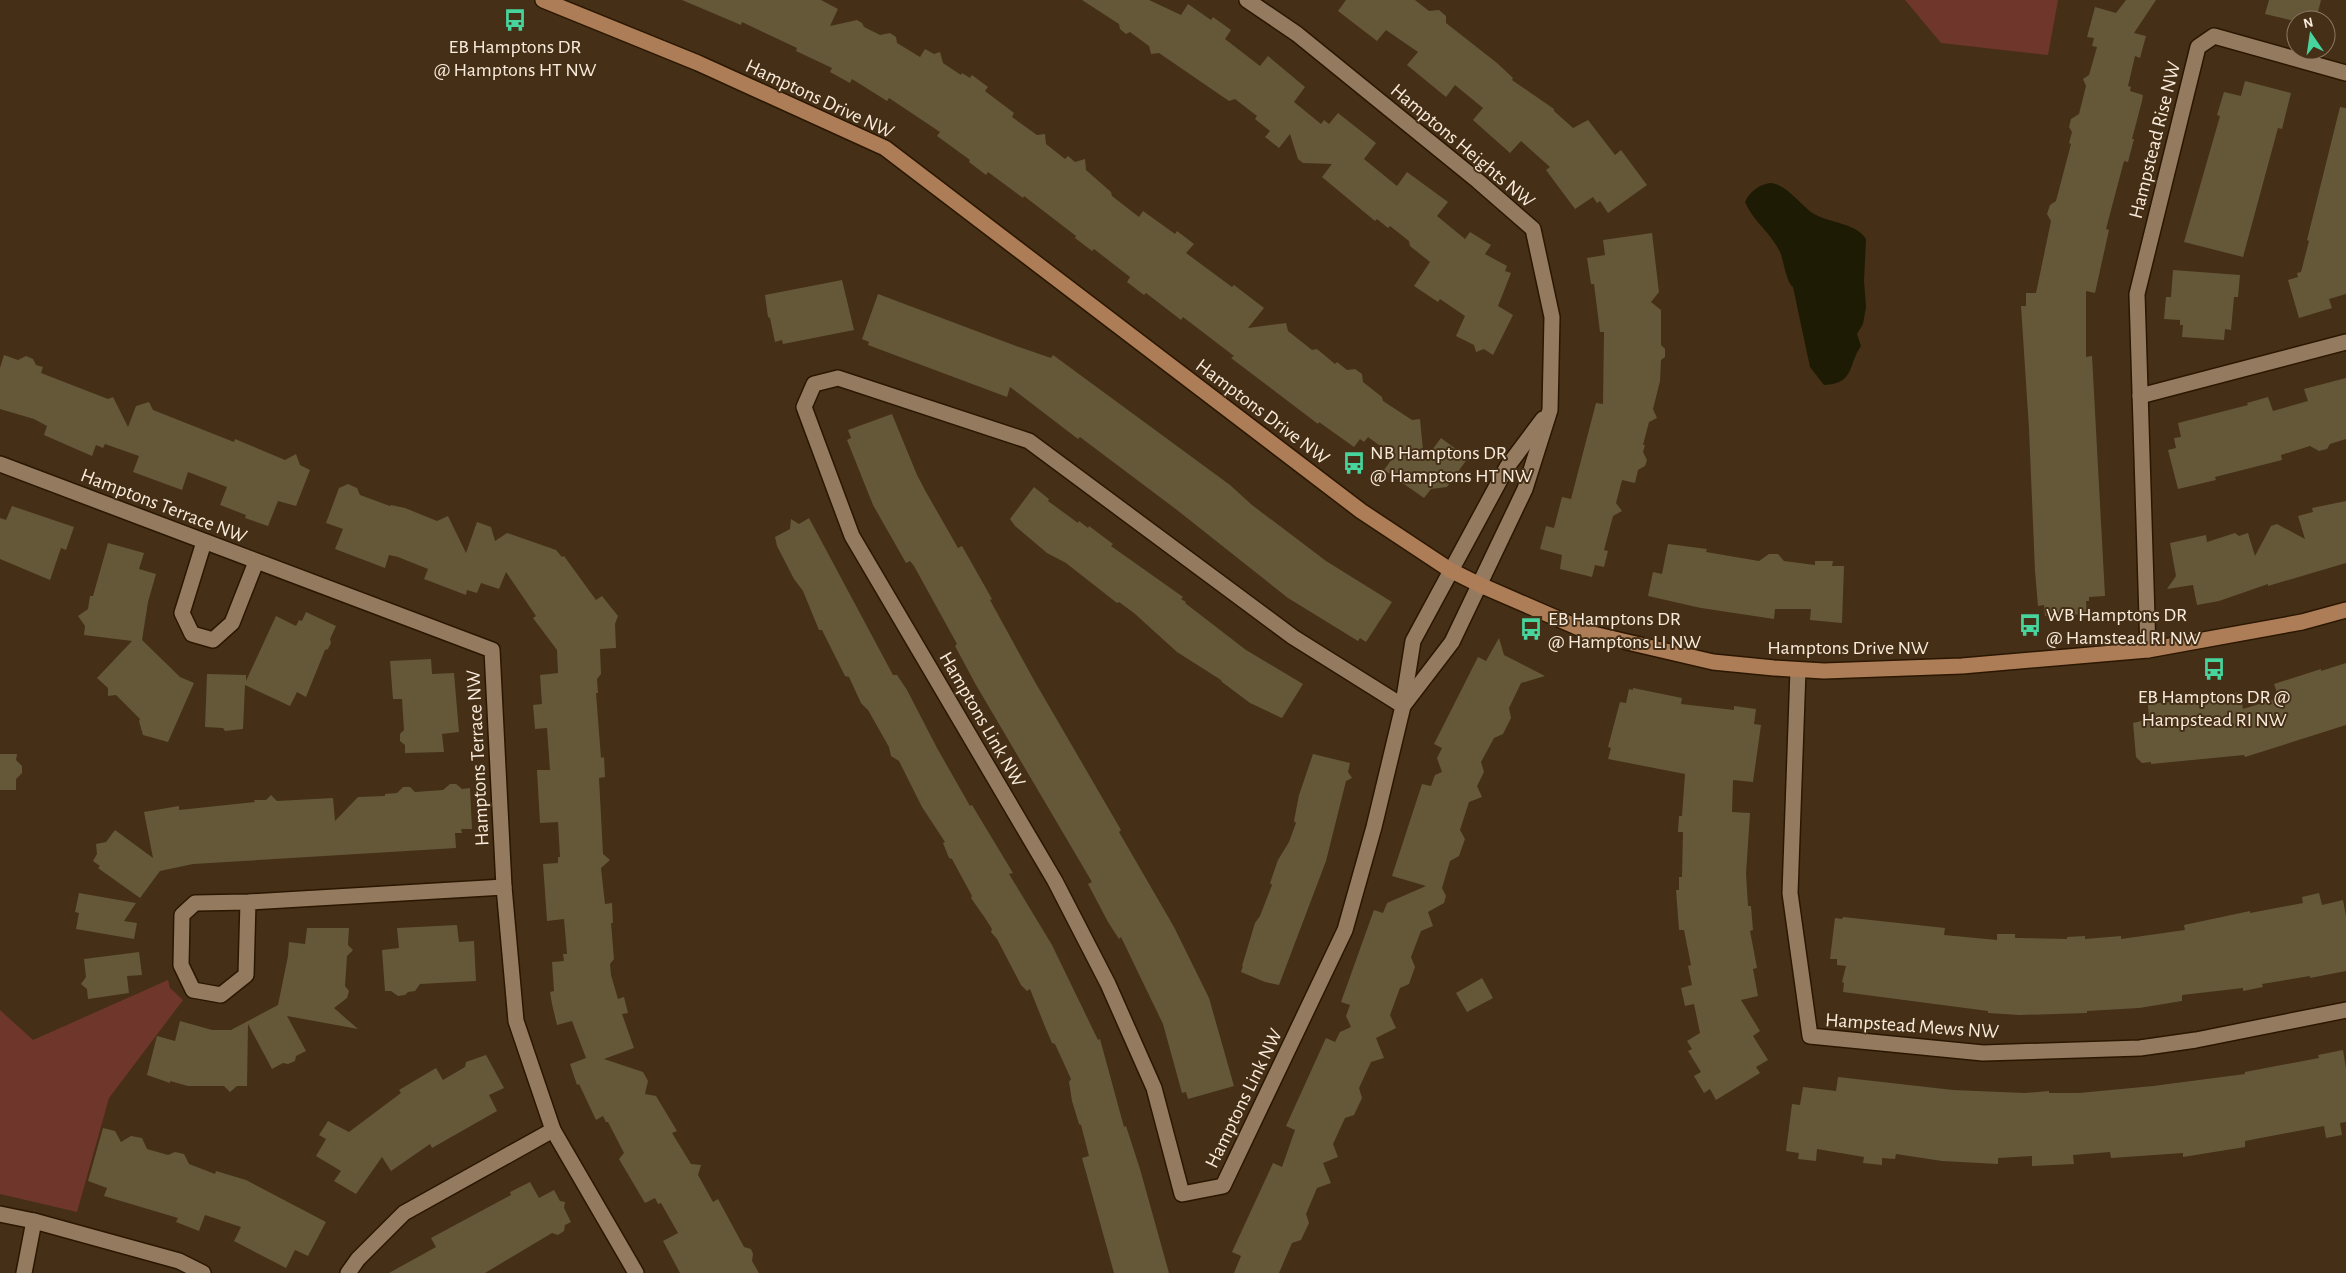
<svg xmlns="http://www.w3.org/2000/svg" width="2346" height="1273" font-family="'Alegreya Sans',sans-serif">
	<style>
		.green { fill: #6f362c }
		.water { fill: #1d1b03 }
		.building { fill: #655839 }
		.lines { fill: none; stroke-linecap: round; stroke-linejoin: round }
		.street-casing { stroke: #2b1700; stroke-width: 18 }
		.secondary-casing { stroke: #2b1700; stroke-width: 18 }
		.street { stroke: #947b60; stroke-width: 15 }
		.secondary { stroke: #ad7d58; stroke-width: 15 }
		.labels { text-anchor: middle; stroke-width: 4; stroke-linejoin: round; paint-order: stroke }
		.poi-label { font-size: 20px; fill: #f9ebdc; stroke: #452f16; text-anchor: start }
		.street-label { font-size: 20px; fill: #f9ebdc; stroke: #452f16 }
	</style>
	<rect width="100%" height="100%" fill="#452f16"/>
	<!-- green -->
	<g class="green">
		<polygon points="1905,0 2058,0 2048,55 1941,43"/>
		<polygon points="168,980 170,988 183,1000 109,1098 77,1212 0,1194 0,1010 33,1040"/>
	</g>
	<!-- water -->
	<path class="water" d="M1770 183C1787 184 1800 205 1814 214 1830 223 1856 223 1866 239L1864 281 1866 307 1863 324 1857 334 1861 346C1848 364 1855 384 1824 385L1810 367 1793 287C1786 282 1784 261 1780 252 1771 233 1753 221 1745 202 1750 191 1759 185 1770 183Z"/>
	<!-- building -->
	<g class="building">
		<polygon points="682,0 821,0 838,9 830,26 857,20 862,23 864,27 880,35 890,33 896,37 897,43 920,57 925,49 934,54 940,52 943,63 961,75 962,73 970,78 972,75 988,87 985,91 1014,113 1012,117 1037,135 1045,134 1046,144 1065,159 1068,156 1075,162 1085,159 1086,170 1111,192 1112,196 1139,217 1143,211 1175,234 1177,231 1194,244 1186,253 1232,287 1234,285 1264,308 1248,328 1286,323 1288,331 1312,350 1317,349 1335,364 1337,362 1347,370 1355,369 1362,374 1363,382 1382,397 1383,401 1412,420 1420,419 1424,461 1441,438 1468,458 1447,487 1431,489 1424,498 1384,470 1394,456 1368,437 1364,442 1360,439 1354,447 1319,422 1318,424 1231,358 1234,356 1183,317 1181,320 1146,293 1144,295 1127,282 1130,277 1094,249 1092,251 1075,238 1076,236 1024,196 1023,198 988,172 986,175 969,162 970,160 937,136 940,132 889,98 887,101 852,79 850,83 830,72 832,68 796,51 797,48 742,22 741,25"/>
		<polygon points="1082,0 1149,0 1181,15 1188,4 1211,20 1213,17 1231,30 1225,39 1260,66 1268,56 1305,87 1294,102 1321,124 1324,120 1329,124 1338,113 1376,143 1364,159 1397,186 1407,172 1448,202 1437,216 1465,239 1470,232 1491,245 1485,254 1507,266 1505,271 1511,273 1498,306 1513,315 1493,355 1484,349 1476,352 1474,345 1456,336 1465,316 1440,299 1438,302 1414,286 1430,262 1410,246 1409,241 1390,226 1388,228 1377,219 1375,221 1322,177 1332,164 1303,163 1298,159 1290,134 1279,148 1265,137 1270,131 1255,119 1257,116 1235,99 1229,101 1159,53 1151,54 1149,46 1130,32 1126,34 1120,29 1119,24"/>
		<polygon points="1346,0 1415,0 1429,11 1439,10 1446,16 1446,23 1497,63 1513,78 1512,80 1554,109 1554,111 1573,128 1588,120 1615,155 1621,150 1647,185 1608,213 1600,201 1597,203 1593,197 1575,209 1546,170 1550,167 1521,141 1510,153 1473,120 1483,108 1455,85 1446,97 1407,65 1418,52 1386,30 1377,41 1338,11"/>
		<polygon points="2126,0 2156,0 2134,33 2146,36 2140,58 2135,56 2128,86 2131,87 2130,91 2143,95 2142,101 2132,139 2134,139 2128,162 2124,161 2106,229 2109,230 2095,293 2086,291 2086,357 2092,356 2105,596 2089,597 2089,601 2086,601 2087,614 2045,616 2044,605 2038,606 2035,571 2029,429 2021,306 2026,306 2026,293 2036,293 2051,221 2047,214 2050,205 2056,201 2071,144 2069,143 2072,132 2069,127 2071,119 2079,114 2086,86 2083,79 2089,75 2097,47 2092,46 2094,38 2087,37 2095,7 2116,13"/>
		<polygon points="2269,0 2321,0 2316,20 2290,20 2265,14"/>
		<polygon points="2245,81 2291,93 2282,129 2278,128 2243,257 2184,242 2220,116 2217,115 2224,92 2241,96"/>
		<polygon points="2340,107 2346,108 2346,294 2329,299 2332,308 2299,318 2288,280 2298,277 2297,273 2301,272 2309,241 2307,240"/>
		<polygon points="1652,233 1659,292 1651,302 1661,310 1661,345 1665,349 1665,357 1661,360 1660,381 1653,409 1657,418 1649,422 1643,445 1645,445 1643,452 1647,460 1645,466 1638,470 1635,483 1622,480 1616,503 1622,511 1613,516 1604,550 1608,551 1604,567 1595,565 1592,577 1560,569 1562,555 1540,549 1546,526 1554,528 1562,497 1571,499 1596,403 1603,404 1604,332 1600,332 1594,284 1591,284 1587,258 1605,255 1603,240"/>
		<polygon points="2173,270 2240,275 2238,297 2234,297 2231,330 2225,329 2224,340 2182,337 2183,325 2180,325 2180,320 2164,319 2166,297 2171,297"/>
		<polygon points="842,280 854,330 783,344 782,340 775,342 770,318 768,317 765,295"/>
		<polygon points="878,294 1016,346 1051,358 1053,355 1230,485 1252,505 1326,561 1392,602 1366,642 1360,638 1358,641 1288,598 1177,510 1080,437 1078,439 1010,387 1007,397 868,345 869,342 862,339"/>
		<polygon points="4,355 18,360 26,356 33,359 36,365 43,367 41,373 108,399 113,397 128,427 136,406 149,402 153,410 234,442 235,439 285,460 296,454 300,465 310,470 296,506 278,501 268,526 245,518 246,515 220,505 227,487 188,472 182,490 133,472 139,456 105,444 103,448 96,445 92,456 44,435 47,426 34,419 0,409 0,368"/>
		<polygon points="2346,378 2346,439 2330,444 2327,449 2319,451 2310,446 2281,455 2282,460 2215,477 2216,480 2178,489 2168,450 2176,448 2174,438 2181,437 2178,423 2248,405 2247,403 2268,397 2273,411 2308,401 2304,389"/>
		<polygon points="892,414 917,475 926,492 958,548 962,546 992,599 990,600 1035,682 1121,830 1119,832 1174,927 1209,998 1234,1086 1188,1099 1186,1092 1182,1093 1163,1024 1121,937 1119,939 1108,922 1088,884 1092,882 976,685 955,646 957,644 914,566 910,561 906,563 873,505 847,440 851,438 848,430"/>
		<polygon points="348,484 357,488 360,495 390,506 391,505 405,508 437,521 448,516 466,553 477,522 491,527 495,541 507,533 556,550 562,557 564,556 596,600 602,596 618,616 615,624 616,648 600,649 601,674 597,679 598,693 596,693 601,758 604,757 605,777 599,778 603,854 610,860 601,868 605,904 612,903 613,923 611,923 614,959 610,964 611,975 618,999 624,997 628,1013 622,1014 634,1048 604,1059 643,1072 648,1081 645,1094 656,1096 677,1131 672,1133 691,1164 701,1165 698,1175 713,1202 718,1199 744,1247 751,1249 753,1254 752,1261 759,1273 680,1273 663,1241 678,1233 661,1203 658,1204 655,1198 645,1203 619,1159 624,1153 608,1122 606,1122 603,1116 596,1120 579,1084 577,1085 570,1064 586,1058 572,1021 557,1025 552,1004 550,992 554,991 552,962 564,961 563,954 567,954 564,919 547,921 543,864 558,863 558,857 560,857 558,822 540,823 537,770 550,770 547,728 535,729 533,705 542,704 540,675 558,673 557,650 533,618 536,616 506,572 499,589 481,583 477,593 467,590 466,595 424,579 428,569 398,557 389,555 385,568 335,549 343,529 326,523 339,488"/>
		<polygon points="1034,487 1049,499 1048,501 1078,523 1079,521 1088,528 1089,526 1113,544 1111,546 1183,597 1181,599 1186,602 1185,603 1246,650 1303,684 1282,718 1250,703 1222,682 1221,680 1177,652 1134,613 1119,602 1117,603 1066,563 1047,553 1015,526 1010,519"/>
		<polygon points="2346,501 2346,563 2268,586 2268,584 2219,601 2197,605 2193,585 2167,589 2176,576 2170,543 2206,535 2207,542 2235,533 2239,536 2248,533 2255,556 2271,526 2277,524 2305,539 2298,516 2313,512 2312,508"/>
		<polygon points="12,506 74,527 66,550 61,548 50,580 0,559 0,518 6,520"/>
		<polygon points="809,518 893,675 897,675 907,690 937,748 970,806 972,805 1013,873 1009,874 1052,945 1098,1040 1100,1039 1124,1127 1126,1126 1140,1169 1169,1273 1114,1273 1082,1158 1089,1156 1081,1125 1079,1124 1072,1101 1069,1082 1071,1079 1055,1044 1052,1043 1046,1029 1030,989 1027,991 1021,985 997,939 991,932 992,929 985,918 971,898 972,896 952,859 949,858 943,843 945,842 922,807 899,761 891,756 889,747 868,710 861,703 849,677 845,676 822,630 819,630 803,591 794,579 777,546 775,537 790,529 791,519 799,524"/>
		<polygon points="108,543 144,553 139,569 156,574 148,602 142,640 180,677 194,683 168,742 143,735 139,721 140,719 116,695 108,696 108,688 97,678 132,641 84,635 85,626 78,616 88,609 90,596 93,596"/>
		<polygon points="1668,544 1707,549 1706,552 1759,561 1769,554 1778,554 1784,561 1815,565 1815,561 1833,561 1832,566 1844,566 1842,623 1810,620 1811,609 1775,609 1774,619 1701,608 1648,596 1653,572 1662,574"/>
		<polygon points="306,612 336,626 330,639 331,643 328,649 325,650 306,697 297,692 290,706 245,685 243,729 225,731 223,728 205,727 207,674 246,675 246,681 276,616 296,626 299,620 302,621"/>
		<polygon points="1499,638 1504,655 1545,676 1521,683 1509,708 1511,718 1503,734 1494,738 1481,762 1484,772 1477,786 1482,797 1469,802 1460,830 1465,839 1459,856 1450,861 1442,888 1446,896 1444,903 1428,912 1433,926 1421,931 1411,957 1415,967 1409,984 1400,988 1390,1015 1396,1028 1376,1038 1384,1058 1371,1062 1359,1088 1362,1098 1354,1115 1345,1118 1333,1144 1338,1157 1323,1163 1331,1183 1317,1188 1306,1214 1309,1223 1301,1240 1292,1243 1279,1273 1234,1273 1241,1256 1232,1252 1273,1163 1282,1167 1295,1130 1286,1126 1326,1038 1335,1042 1340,1032 1351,1027 1346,1016 1350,1005 1341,1002 1374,910 1383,913 1387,903 1426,886 1392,876 1422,784 1431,786 1435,775 1442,772 1437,758 1442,748 1434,744 1478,657 1486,661"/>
		<polygon points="431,659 432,674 454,673 459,732 442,734 444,752 405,753 405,745 400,741 400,734 404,730 402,699 393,699 390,661"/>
		<polygon points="2346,663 2346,725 2245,757 2244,755 2151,764 2151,762 2142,763 2136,757 2133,723 2149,719 2148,704 2217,698 2217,696 2240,692 2243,709 2279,698 2274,684 2321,669 2321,671"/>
		<polygon points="1633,688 1682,698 1681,704 1734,710 1734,706 1756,709 1754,724 1761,725 1753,782 1733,780 1732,812 1750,813 1746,874 1748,906 1751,906 1753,930 1750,931 1757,968 1753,969 1758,996 1741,1000 1760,1031 1753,1036 1768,1060 1756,1067 1760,1073 1716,1100 1710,1089 1704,1093 1694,1076 1701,1072 1688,1051 1692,1049 1687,1041 1700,1033 1694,1004 1685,1006 1681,988 1692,985 1688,966 1691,965 1684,930 1679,930 1676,890 1679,890 1679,877 1682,877 1683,832 1678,832 1679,816 1682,816 1685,774 1608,759 1611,748 1608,747 1620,702 1626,703 1629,689 1633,690"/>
		<polygon points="0,754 17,754 16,760 22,766 22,773 16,779 16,790 0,790"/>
		<polygon points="1313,754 1350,763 1348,772 1352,778 1346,781 1326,861 1279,985 1265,982 1241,972 1243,966 1242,966 1255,923 1260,916 1272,885 1270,883 1278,860 1289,842 1296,823 1294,821 1299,795"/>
		<polygon points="450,784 456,784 462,789 470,788 472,829 461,829 462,833 455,833 456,848 193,864 160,871 140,898 98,868 100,866 93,861 97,854 96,844 106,842 115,830 153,858 144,812 179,806 179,810 255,802 254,800 266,800 271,795 277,801 333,798 335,821 358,797 385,796 385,794 397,793 403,787 410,787 415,792 443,790"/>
		<polygon points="79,893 136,903 124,921 137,923 134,939 76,929 79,913 75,912"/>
		<polygon points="2319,893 2322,905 2343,900 2346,916 2346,971 2310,978 2310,976 2262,984 2263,987 2243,991 2243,988 2182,995 2182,1001 2139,1008 2087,1011 2087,1013 2020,1015 1988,1013 1988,1011 1843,992 1844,983 1842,982 1846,966 1837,965 1837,959 1830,959 1835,918 1842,919 1843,917 1945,928 1944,935 1997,940 1997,934 2015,934 2015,938 2067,939 2067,937 2085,936 2085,939 2121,936 2121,939 2185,930 2184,925 2250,911 2250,913 2303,903 2302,897"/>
		<polygon points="457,925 459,942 474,941 476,981 420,984 415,991 408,992 405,995 398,996 391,991 385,991 382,950 399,948 397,928"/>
		<polygon points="307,928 349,928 348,945 353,950 347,956 345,986 349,991 347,998 334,1008 358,1029 287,1016 306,1051 296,1056 295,1061 288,1064 283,1063 272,1069 248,1024 247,1086 237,1086 230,1092 224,1086 188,1086 170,1081 170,1083 147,1075 157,1036 175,1041 180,1021 212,1030 231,1030 278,1005 288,956 289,942 305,944"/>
		<polygon points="139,952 142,975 127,976 129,993 88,999 87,989 81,984 86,977 84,959"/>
		<polygon points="1482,978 1493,998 1467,1012 1456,993"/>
		<polygon points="2343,1050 2346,1068 2346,1122 2340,1123 2342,1135 2326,1138 2324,1126 2245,1141 2245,1147 2183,1157 2183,1153 2111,1158 2110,1152 2073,1155 2074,1164 2032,1166 2032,1156 1998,1158 1998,1164 1942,1161 1896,1154 1895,1159 1882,1158 1882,1165 1863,1163 1864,1157 1817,1149 1816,1161 1798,1159 1799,1153 1786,1151 1792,1104 1800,1105 1803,1087 1836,1091 1838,1077 1953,1090 2025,1093 2049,1091 2049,1093 2079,1093 2153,1086 2245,1074 2245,1072 2319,1058 2318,1055"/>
		<polygon points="486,1055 504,1088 489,1095 497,1111 432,1148 430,1144 391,1171 382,1157 356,1194 334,1181 341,1171 316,1156 326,1139 319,1135 328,1121 349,1132 401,1093 399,1090 436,1068 443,1080 465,1067 466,1062"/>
		<polygon points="103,1128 115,1131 121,1142 131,1136 142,1138 147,1149 168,1155 175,1152 184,1154 189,1164 215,1174 216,1171 246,1180 326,1222 308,1256 295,1250 286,1268 234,1241 241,1227 205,1215 199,1231 176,1222 178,1218 104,1196 107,1188 88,1181"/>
		<polygon points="530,1182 539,1198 554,1190 560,1201 565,1202 564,1208 571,1222 565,1225 564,1231 558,1235 552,1233 485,1273 389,1273 436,1247 431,1238 511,1195 510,1192"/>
	</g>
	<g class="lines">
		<defs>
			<g id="street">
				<polyline points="1247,0 1297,34 1478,181 1533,229 1552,317 1550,410 1525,489 1452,642 1403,706"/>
				<polygon points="838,378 1029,441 1293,637 1403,706 1374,827 1345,930 1223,1186 1182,1194 1154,1088 1108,984 1055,881 852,536 804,407 814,384"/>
				<polyline points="2140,396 2346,342"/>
				<polyline points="0,464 492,650 504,887 516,1021 553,1130 636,1273"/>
				<polyline points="204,542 182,613 192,634 213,640 232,623 256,562"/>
				<polyline points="2148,650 2137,294 2198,47 2214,36 2346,73"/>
				<polyline points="1798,670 1790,893 1810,1036 1983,1053 2140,1048 2196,1040 2346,1010"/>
				<polyline points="1403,704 1413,641 1507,467 1543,419"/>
				<polyline points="248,902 246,975 221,995 193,990 181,965 182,915 195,903 248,902 504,887"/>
				<polyline points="0,1214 34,1221 179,1261 203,1273"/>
				<polyline points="24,1273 34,1221"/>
				<polyline points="348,1273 358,1259 404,1213 553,1130"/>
			</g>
			<polyline id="secondary" points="543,0 698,63 885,148 1361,511 1450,570 1478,584 1593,634 1713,662 1774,668 1824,671 1962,666 2148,650 2302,622 2346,610"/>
		</defs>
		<!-- street casing -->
		<use href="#street" class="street-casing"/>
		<!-- secondary casing -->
		<use href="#secondary" class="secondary-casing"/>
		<!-- street -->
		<use href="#street" class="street"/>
		<!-- secondary -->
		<use href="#secondary" class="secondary"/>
	</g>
	<!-- icons -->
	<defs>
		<symbol id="bus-bare" viewBox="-9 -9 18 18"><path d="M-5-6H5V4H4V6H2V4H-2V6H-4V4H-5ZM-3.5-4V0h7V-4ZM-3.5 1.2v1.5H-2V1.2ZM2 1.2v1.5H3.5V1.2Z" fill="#47d49d" stroke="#452f16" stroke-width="2.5" paint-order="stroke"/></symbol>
	</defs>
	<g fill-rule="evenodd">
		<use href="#bus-bare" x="499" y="4" width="32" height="32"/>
		<use href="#bus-bare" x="1338" y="447" width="32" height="32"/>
		<use href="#bus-bare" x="2014" y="609" width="32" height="32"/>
		<use href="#bus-bare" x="1515" y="613" width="32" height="32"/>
		<use href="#bus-bare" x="2198" y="653" width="32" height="32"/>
	</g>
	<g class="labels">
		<!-- poi labels -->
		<g class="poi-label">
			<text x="515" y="53" text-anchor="middle">EB Hamptons DR<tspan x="515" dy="23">@ Hamptons HT NW</tspan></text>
			<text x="1370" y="459">NB Hamptons DR<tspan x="1370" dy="23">@ Hamptons HT NW</tspan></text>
			<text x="2046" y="621">WB Hamptons DR<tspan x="2046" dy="23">@ Hamstead RI NW</tspan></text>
			<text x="1548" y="625">EB Hamptons DR<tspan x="1548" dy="23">@ Hamptons LI NW</tspan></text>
			<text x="2214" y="703" text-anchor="middle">EB Hamptons DR @<tspan x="2214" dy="23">Hampstead RI NW</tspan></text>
		</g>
		<!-- street labels -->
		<g class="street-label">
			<text transform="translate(820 98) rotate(25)" y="7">Hamptons Drive NW</text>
			<text transform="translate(2154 140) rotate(-76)" y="7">Hampstead Rise NW</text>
			<text transform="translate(1463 145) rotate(40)" y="7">Hamptons Heights NW</text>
			<text transform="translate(1263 411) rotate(37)" y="7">Hamptons Drive NW</text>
			<text transform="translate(164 505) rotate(21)" y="7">Hamptons Terrace NW</text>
			<text x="1848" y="654">Hamptons Drive NW</text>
			<text transform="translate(983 719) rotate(60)" y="7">Hamptons Link NW</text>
			<text transform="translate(477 758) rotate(-93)" y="7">Hamptons Terrace NW</text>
			<text transform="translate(1912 1025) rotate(4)" y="7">Hampstead Mews NW</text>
			<text transform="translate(1243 1098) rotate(-64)" y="7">Hamptons Link NW</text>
		</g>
	</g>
	<!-- north arrow -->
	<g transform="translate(2311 35) rotate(347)"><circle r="24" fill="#452f16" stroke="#8d7a65"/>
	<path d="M0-4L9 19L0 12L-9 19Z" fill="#47d49d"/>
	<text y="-8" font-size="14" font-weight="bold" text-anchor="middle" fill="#f9ebdc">N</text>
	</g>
</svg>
